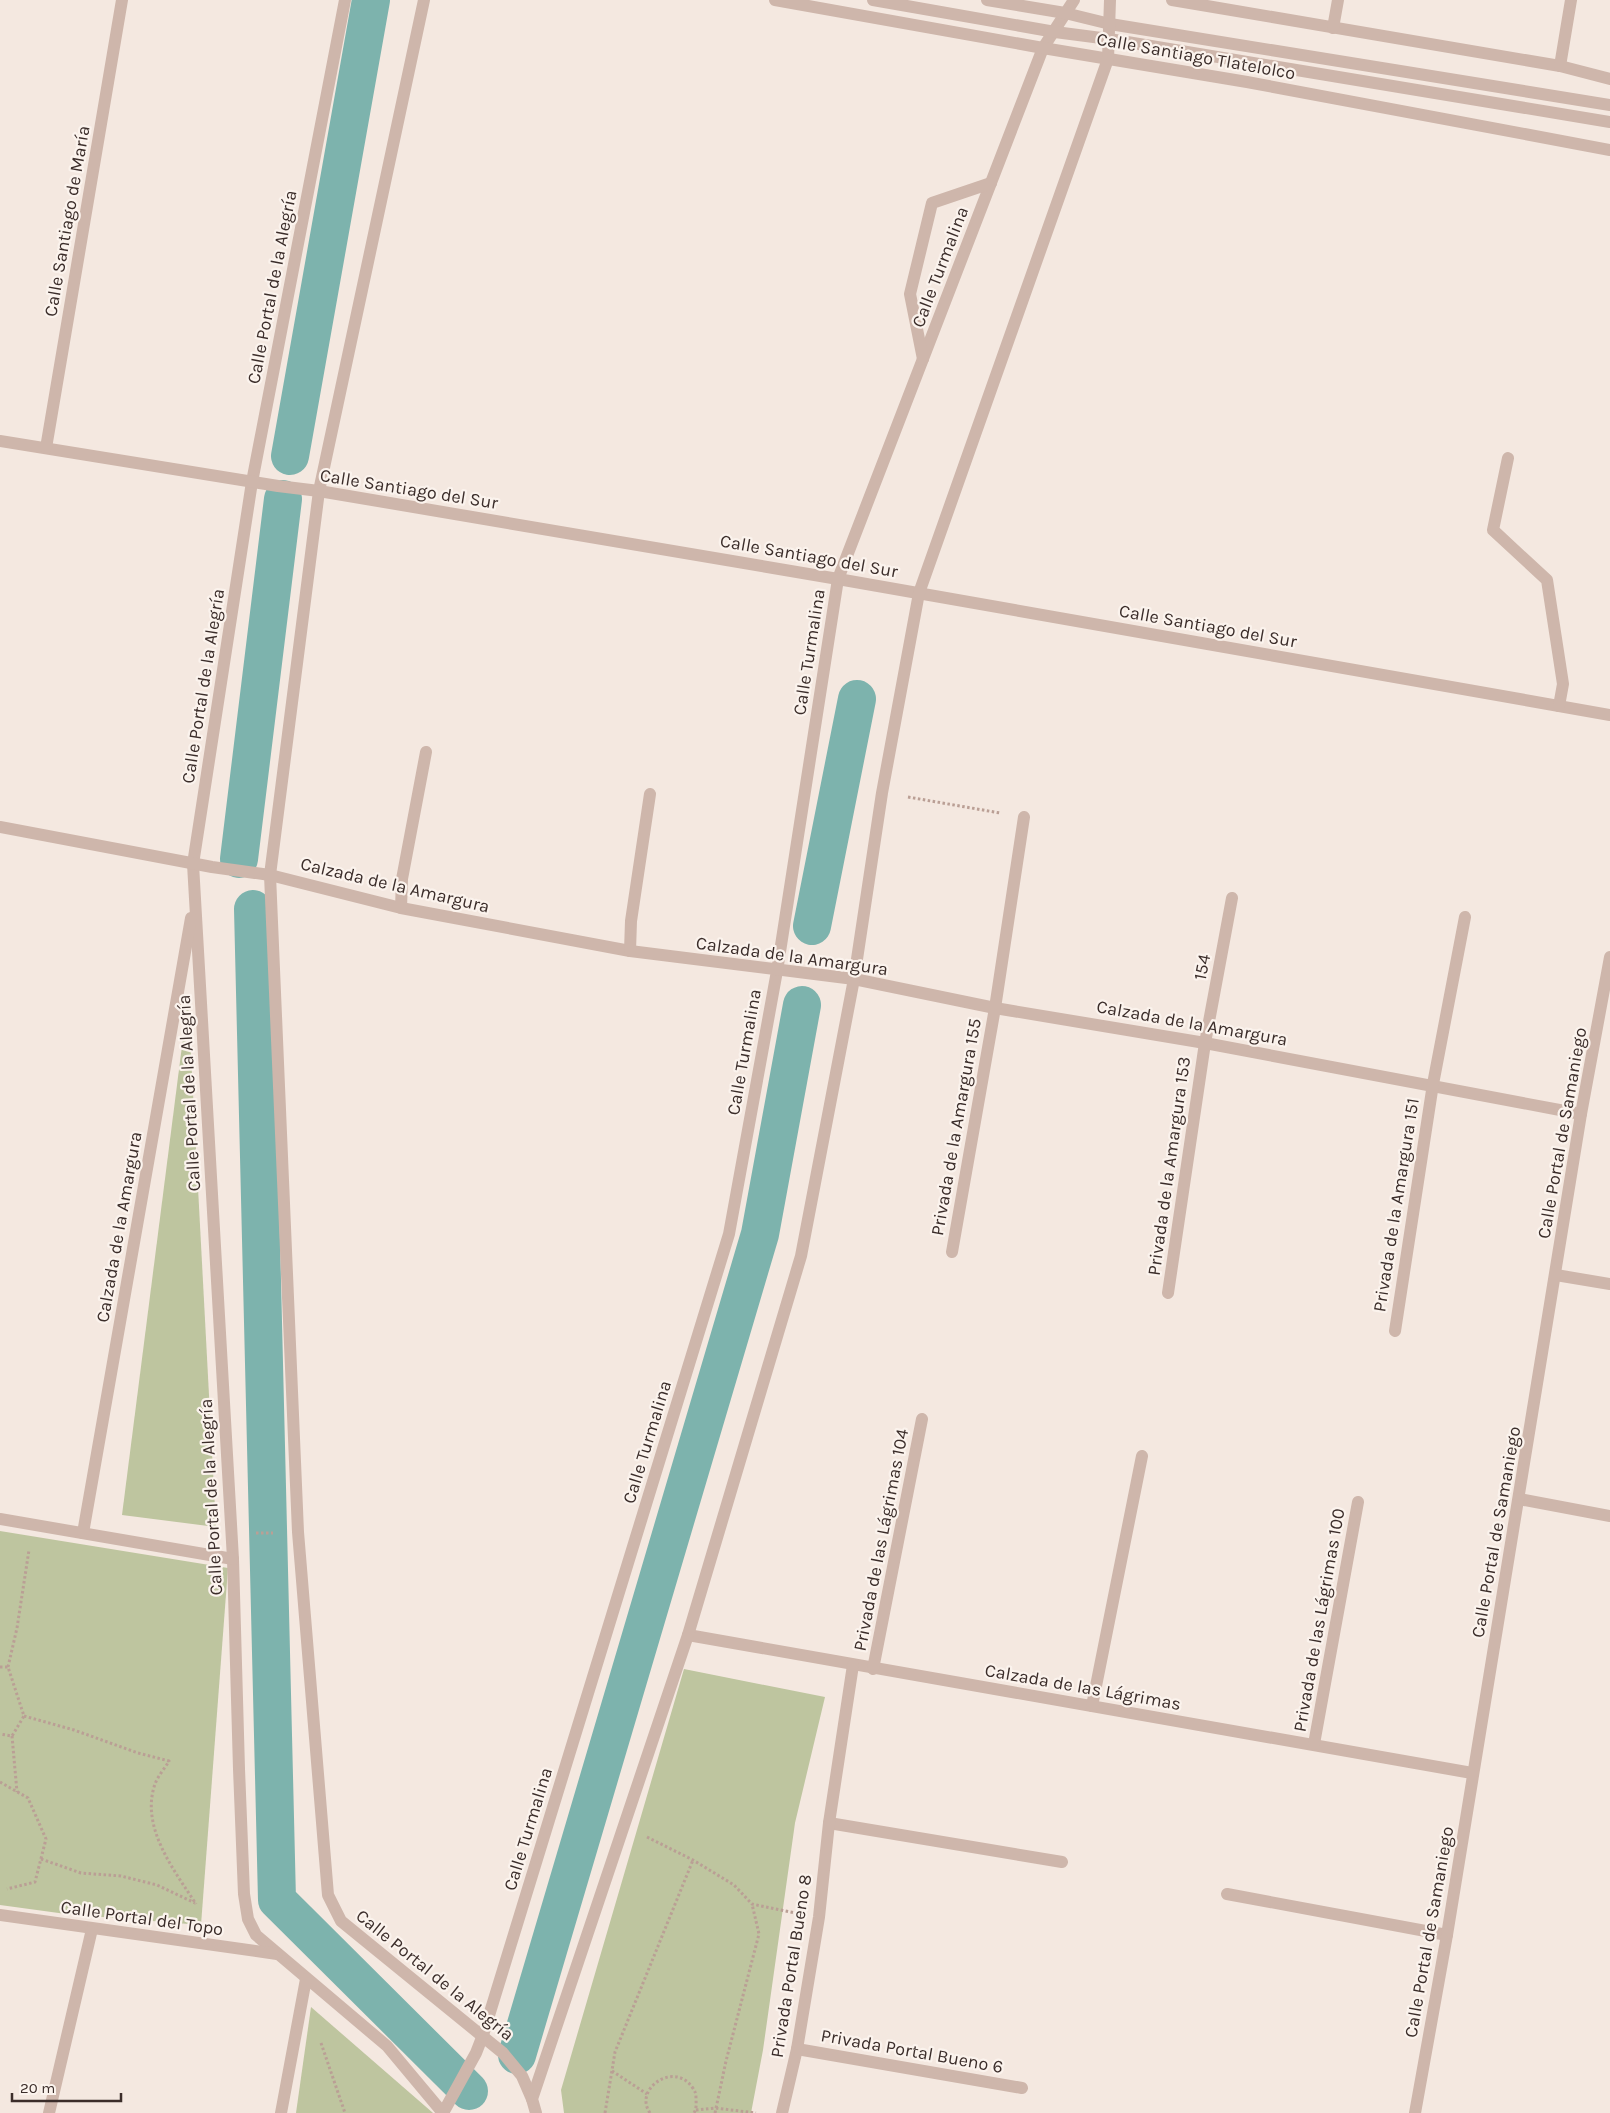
<svg xmlns="http://www.w3.org/2000/svg" width="1610" height="2113" font-family="Karla,sans-serif">
	<style>
		.green { fill: #bec59f }
		.lines { fill: none; stroke-linecap: round; stroke-linejoin: round }
		.canal { stroke: #7db3ad; stroke-width: 38 }
		.path { stroke: #ba9f95; stroke-width: 3; stroke-dasharray: 2.5 2.5; stroke-linecap: butt }
		.minor { stroke: #ceb6ab; stroke-width: 12 }
		.labels { text-anchor: middle; stroke-width: 4.5; stroke-linejoin: round; paint-order: stroke }
		.street-label { font-size: 18px; fill: #3b2d2a; stroke: #fbf3ed }
	</style>
	<rect width="100%" height="100%" fill="#f4e8e0"/>
	<!-- green -->
	<g class="green">
		<polygon points="188,999 216,1527 122,1515"/>
		<polygon points="0,1531 228,1568 201,1925 66,1914 0,1905"/>
		<polygon points="684,1669 825,1697 795,1823 763,2050 751,2113 564,2113 561,2090"/>
		<polygon points="311,2007 425,2106 433,2113 296,2113"/>
	</g>
	<g class="lines">
		<!-- canal -->
		<g class="canal">
			<polyline points="290,456 371,0"/>
			<polyline points="239,859 283,499"/>
			<polyline points="253,909 277,1900 469,2091"/>
			<polyline points="812,926 857,699"/>
			<polyline points="517,2055 760,1234 802,1005"/>
		</g>
		<!-- path -->
		<g class="path">
			<polyline points="908,797 1000,813"/>
			<polyline points="256,1533 273,1533"/>
			<polyline points="0,1667 8,1667 24,1716 12,1736 0,1734"/>
			<polyline points="8,1667 17,1628 29,1550"/>
			<path d="M24 1716 74 1730 138 1753 169 1761C165 1768 158 1776 155 1784 140 1827 174 1870 196 1904"/>
			<polyline points="12,1736 17,1792"/>
			<polyline points="0,1782 28,1798 46,1839 35,1882 7,1889"/>
			<polyline points="647,1837 693,1860 734,1885 752,1904 795,1913"/>
			<polyline points="41,1859 81,1873 121,1876 157,1885 195,1903"/>
			<polyline points="321,2043 345,2113"/>
			<polyline points="612,2071 647,2094"/>
			<polyline points="696,2110 715,2108 756,2113"/>
			<polyline points="605,2113 615,2052 693,1860"/>
			<path d="M650 2113C633 2089 674 2061 692 2087 695 2091 696 2093 696 2098 696 2103 697 2108 694 2113"/>
			<polyline points="715,2113 726,2061 759,1934 752,1904"/>
		</g>
		<!-- minor -->
		<g class="minor">
			<polyline points="345,0 252,482 193,864 233,1559 239,1769 244,1894 248,1919 256,1935 387,2046 443,2113 476,2053 483,2035 729,1234 777,971 838,579 1043,48 1074,0"/>
			<polyline points="424,0 319,491 270,875 298,1532 328,1895 341,1921 503,2053 522,2076 532,2099"/>
			<polyline points="775,0 1043,48 1247,82 1610,150"/>
			<polyline points="873,0 1055,32 1109,39 1610,122"/>
			<polyline points="987,0 1065,13 1110,24 1610,105"/>
			<polyline points="1172,0 1560,66 1610,79"/>
			<polyline points="1333,28 1338,0"/>
			<polyline points="1560,66 1571,0"/>
			<polyline points="923,359 910,294 932,203 991,183"/>
			<polyline points="0,441 278,486 319,491 838,579 1610,715"/>
			<polyline points="46,448 122,0"/>
			<polyline points="1508,458 1493,530 1547,580 1563,684 1559,706"/>
			<polyline points="0,827 212,867 270,875 401,908 630,951 854,979 995,1008 1205,1043 1581,1114"/>
			<polyline points="401,908 402,879 426,752"/>
			<polyline points="630,951 631,921 650,794"/>
			<polyline points="952,1252 995,1008 1024,817"/>
			<polyline points="1556,1275 1610,1284"/>
			<polyline points="1168,1293 1205,1043 1232,898"/>
			<polyline points="1395,1331 1433,1084 1465,917"/>
			<polyline points="1519,1499 1610,1516"/>
			<polyline points="0,1519 233,1559"/>
			<polyline points="83,1533 191,918"/>
			<polyline points="688,1635 1472,1773"/>
			<polyline points="873,1669 922,1419"/>
			<polyline points="1092,1706 1142,1456"/>
			<polyline points="1314,1744 1358,1502"/>
			<polyline points="829,1823 1062,1862"/>
			<polyline points="1227,1894 1447,1935"/>
			<polyline points="0,1915 277,1954"/>
			<polyline points="797,2049 1022,2088"/>
			<polyline points="49,2113 92,1929"/>
			<polyline points="281,2113 306,1979"/>
			<polyline points="536,2113 532,2099 688,1635 801,1256 854,979 882,793 919,593 1108,59 1110,0"/>
			<polyline points="782,2113 797,2049 819,1917 829,1823 853,1665"/>
			<polyline points="1415,2113 1447,1935 1581,1114 1610,957"/>
		</g>
	</g>
	<g class="labels">
		<!-- street labels -->
		<g class="street-label">
			<text transform="translate(1196 56) rotate(10)" y="6">Calle Santiago Tlatelolco</text>
			<text transform="translate(67 221) rotate(-80)" y="6">Calle Santiago de María</text>
			<text transform="translate(940 267) rotate(-69)" y="6">Calle Turmalina</text>
			<text transform="translate(272 287) rotate(-79)" y="6">Calle Portal de la Alegría</text>
			<text transform="translate(409 489) rotate(9)" y="6">Calle Santiago del Sur</text>
			<text transform="translate(809 556) rotate(10)" y="6">Calle Santiago del Sur</text>
			<text transform="translate(1208 626) rotate(10)" y="6">Calle Santiago del Sur</text>
			<text transform="translate(809 652) rotate(-81)" y="6">Calle Turmalina</text>
			<text transform="translate(203 686) rotate(-81)" y="6">Calle Portal de la Alegría</text>
			<text transform="translate(395 885) rotate(13)" y="6">Calzada de la Amargura</text>
			<text transform="translate(792 956) rotate(8)" y="6">Calzada de la Amargura</text>
			<text transform="translate(1202 967) rotate(-79)" y="6">154</text>
			<text transform="translate(1192 1023) rotate(10)" y="6">Calzada de la Amargura</text>
			<text transform="translate(744 1052) rotate(-80)" y="6">Calle Turmalina</text>
			<text transform="translate(189 1093) rotate(-93)" y="6">Calle Portal de la Alegría</text>
			<text transform="translate(956 1127) rotate(-80)" y="6">Privada de la Amargura 155</text>
			<text transform="translate(1562 1133) rotate(-80)" y="6">Calle Portal de Samaniego</text>
			<text transform="translate(1169 1166) rotate(-82)" y="6">Privada de la Amargura 153</text>
			<text transform="translate(1396 1205) rotate(-81)" y="6">Privada de la Amargura 151</text>
			<text transform="translate(119 1227) rotate(-80)" y="6">Calzada de la Amargura</text>
			<text transform="translate(647 1442) rotate(-73)" y="6">Calle Turmalina</text>
			<text transform="translate(211 1497) rotate(-93)" y="6">Calle Portal de la Alegría</text>
			<text transform="translate(1496 1532) rotate(-80)" y="6">Calle Portal de Samaniego</text>
			<text transform="translate(881 1540) rotate(-79)" y="6">Privada de las Lágrimas 104</text>
			<text transform="translate(1319 1620) rotate(-80)" y="6">Privada de las Lágrimas 100</text>
			<text transform="translate(1083 1687) rotate(10)" y="6">Calzada de las Lágrimas</text>
			<text transform="translate(528 1829) rotate(-73)" y="6">Calle Turmalina</text>
			<text transform="translate(142 1918) rotate(8)" y="6">Calle Portal del Topo</text>
			<text transform="translate(1429 1932) rotate(-80)" y="6">Calle Portal de Samaniego</text>
			<text transform="translate(791 1966) rotate(-81)" y="6">Privada Portal Bueno 8</text>
			<text transform="translate(435 1975) rotate(39)" y="6">Calle Portal de la Alegría</text>
			<text transform="translate(912 2051) rotate(10)" y="6">Privada Portal Bueno 6</text>
		</g>
	</g>
	<!-- scale -->
	<path d="M12 2093v8h109v-8" fill="none" stroke="#3b2d2a" stroke-width="2.5"/>
	<text x="20" y="2093" font-size="15" fill="#3b2d2a" stroke="#fbf3ed" stroke-width="4" paint-order="stroke">20 m</text>
</svg>
